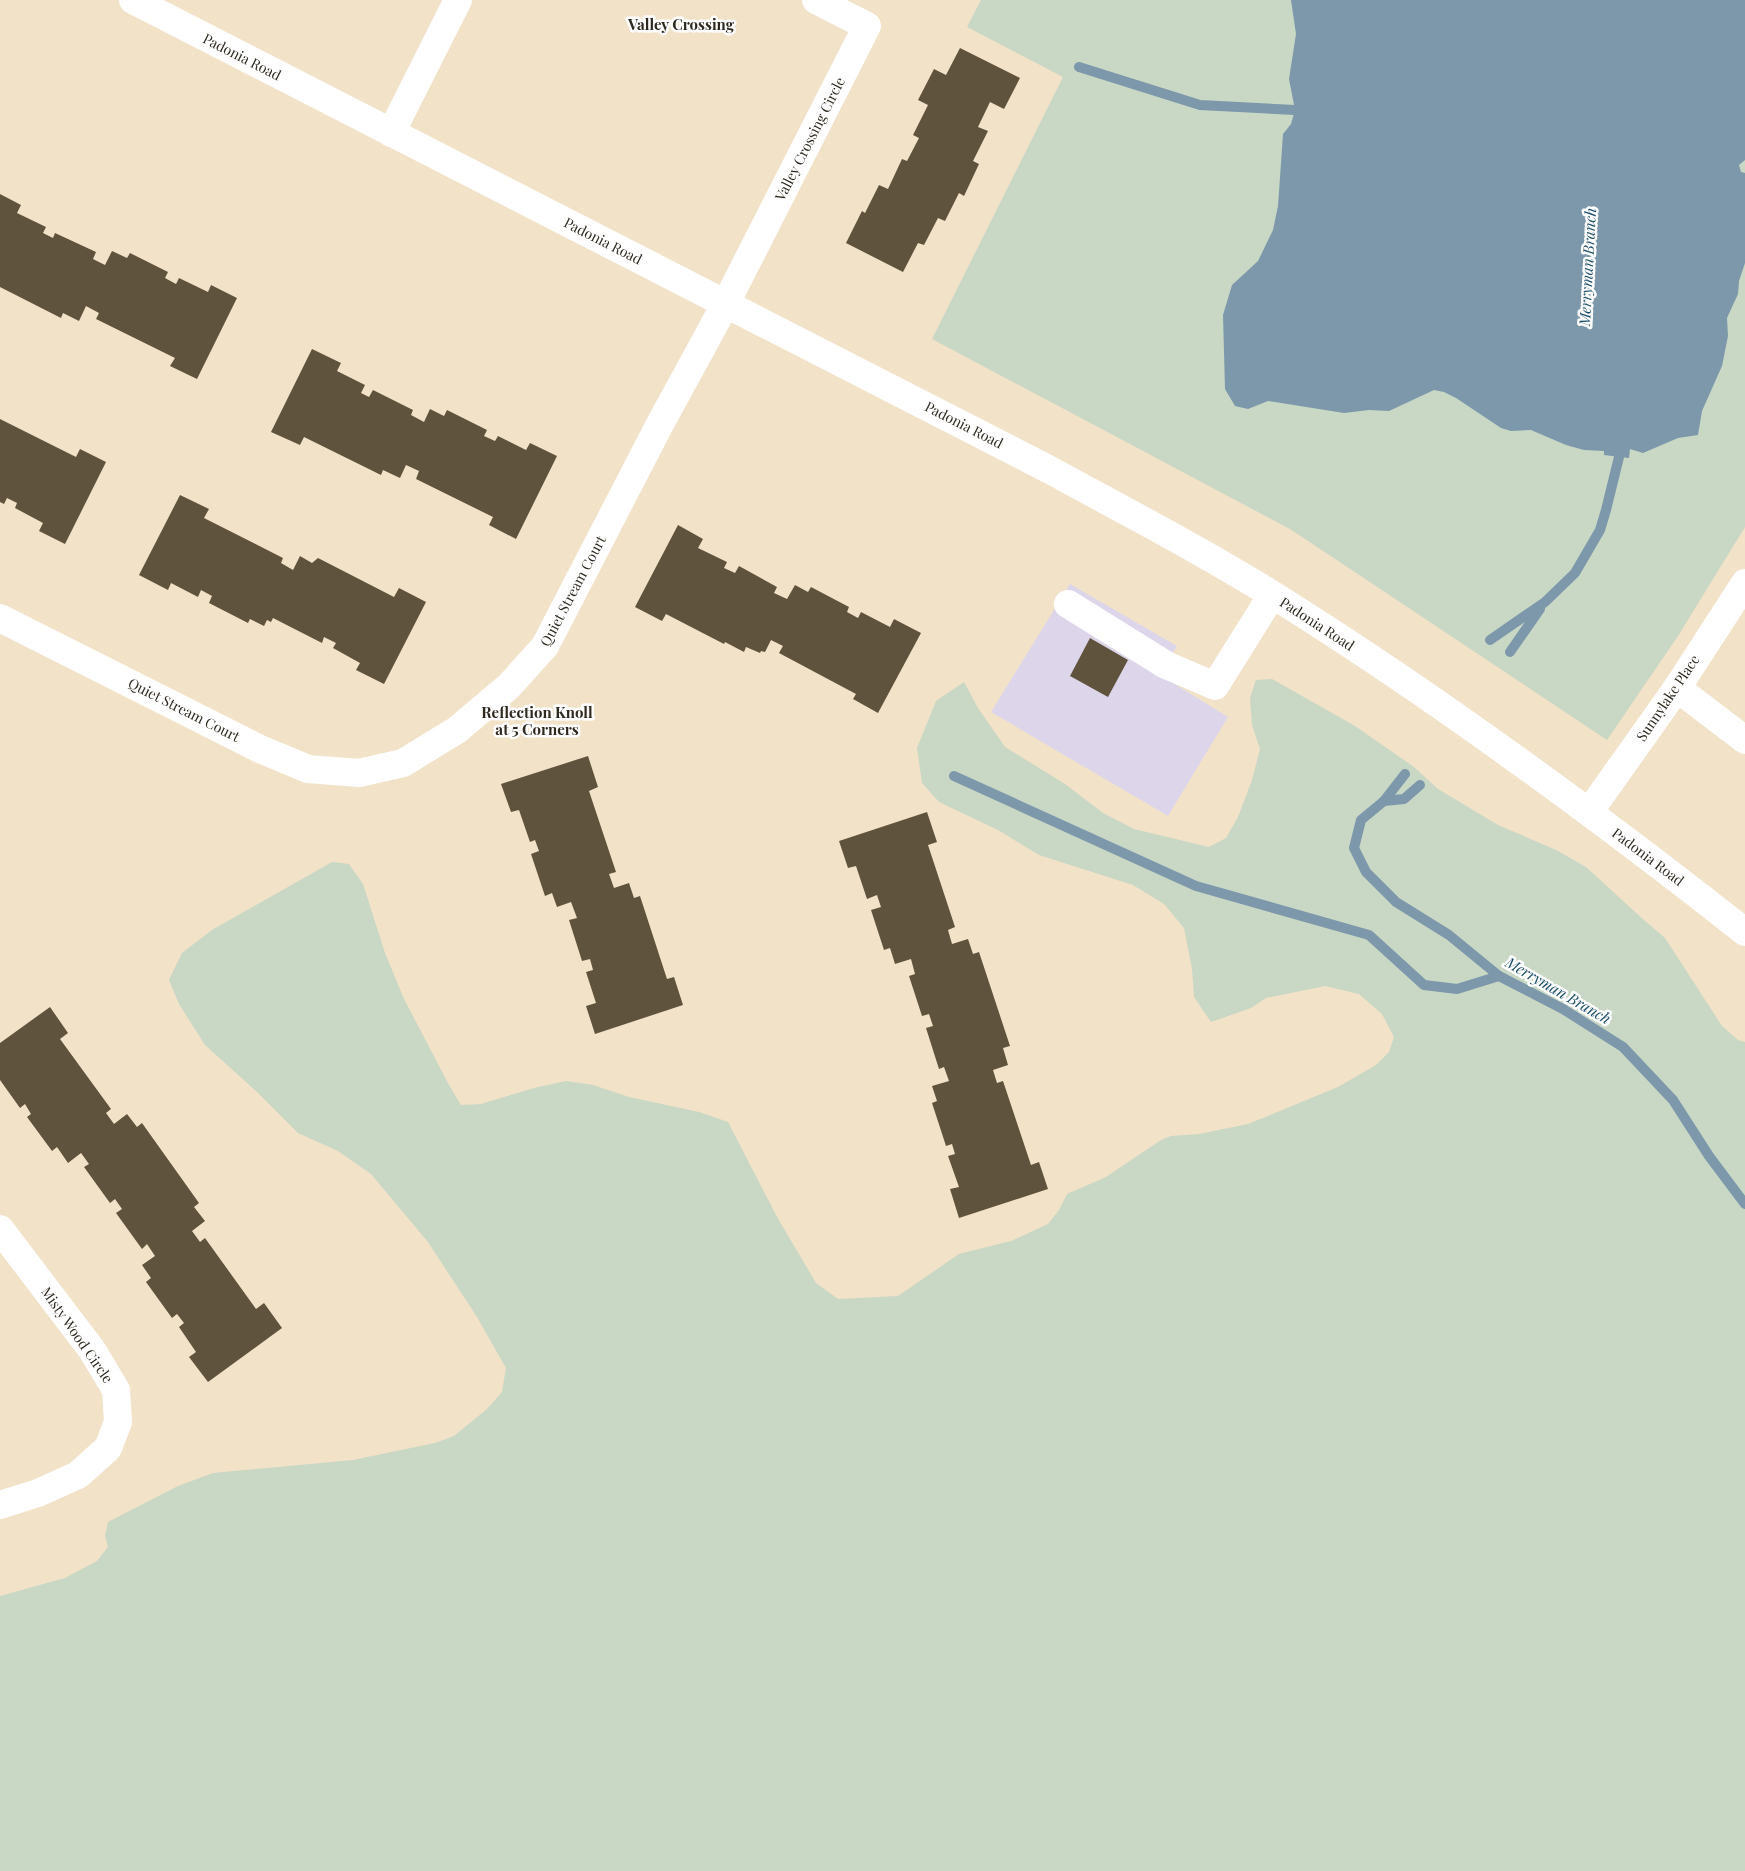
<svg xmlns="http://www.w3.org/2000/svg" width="1745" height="1871" font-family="'Playfair Display',serif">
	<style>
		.industrial { fill: #ddd6eb }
		.green { fill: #c9d7c5 }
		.water { fill: #7c98aa }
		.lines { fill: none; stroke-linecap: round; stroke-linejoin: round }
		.stream { stroke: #7c98aa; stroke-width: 10 }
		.building { fill: #60533d }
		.minor { stroke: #fff; stroke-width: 28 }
		.labels { text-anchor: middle; stroke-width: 5; stroke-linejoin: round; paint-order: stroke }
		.street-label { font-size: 14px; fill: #2e281e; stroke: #fff }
		.neighbourhood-label { font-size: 15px; font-weight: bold; fill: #2e281e; stroke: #fff }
		.water-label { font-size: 15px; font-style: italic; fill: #1a4d69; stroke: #fff }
	</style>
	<rect width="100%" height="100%" fill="#f1e2c8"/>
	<!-- industrial -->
	<polygon class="industrial" points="1070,584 1177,646 1160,675 1228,717 1168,816 991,712"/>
	<!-- green -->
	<g class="green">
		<polygon points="981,0 1745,0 1745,527 1678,636 1607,740 1290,529 932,339 1063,77 967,27"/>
		<polygon points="1272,679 1355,726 1414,767 1438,789 1498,825 1556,850 1586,867 1645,921 1665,938 1722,1026 1738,1040 1745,1042 1745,1871 0,1871 0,1596 65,1578 97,1561 108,1547 105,1536 108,1522 178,1486 213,1473 353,1460 435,1443 454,1436 487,1409 502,1392 506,1368 477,1317 428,1242 371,1174 338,1151 298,1133 257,1092 205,1045 179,1004 169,980 182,953 212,930 332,862 349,864 363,884 385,953 404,999 449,1085 461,1105 481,1104 534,1088 566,1081 593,1085 629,1097 699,1112 728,1122 777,1217 816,1283 838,1299 898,1296 959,1254 1011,1241 1048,1224 1059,1210 1067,1194 1106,1177 1161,1140 1171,1136 1199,1134 1248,1124 1338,1087 1376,1065 1389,1052 1394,1037 1382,1014 1359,994 1325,986 1266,998 1251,1008 1211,1022 1194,997 1192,969 1184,928 1164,904 1133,885 1039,855 998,830 939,802 922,783 917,748 936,701 964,682 978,708 1005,747 1065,784 1103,813 1134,829 1209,847 1226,838 1238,817 1252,780 1260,749 1252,725 1250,698 1256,680"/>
	</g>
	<!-- water -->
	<polygon class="water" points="1291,0 1745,0 1745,160 1739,165 1741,172 1745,173 1745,263 1739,281 1738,294 1727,318 1728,336 1722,366 1702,411 1698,435 1678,438 1643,453 1630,449 1629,458 1604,455 1604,451 1584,450 1566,445 1531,430 1511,431 1501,428 1456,398 1444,392 1434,390 1389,411 1369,410 1344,413 1268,401 1248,409 1235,406 1225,389 1223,315 1232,285 1258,261 1273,230 1278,206 1283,134 1291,124 1295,110 1289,79 1296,34"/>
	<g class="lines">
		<!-- stream -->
		<g class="stream">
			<polyline points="1079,67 1200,105 1295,110 1309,113"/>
			<polyline points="1490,640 1545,602 1575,573 1600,530 1606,510 1619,457 1617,444"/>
			<polyline points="1510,652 1540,609"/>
			<polyline points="1405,774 1384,801 1361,820 1354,848 1366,872 1396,902 1449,935 1499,976 1563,1009 1623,1047 1673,1100 1709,1156 1745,1204"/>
			<polyline points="954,776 1196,886 1369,935 1424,985 1457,989 1499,976"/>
			<polyline points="1384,801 1404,799 1420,785"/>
		</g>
	</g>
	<!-- building -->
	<g class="building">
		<polygon points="960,48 1020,78 1004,109 990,102 978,127 988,131 973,161 979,164 964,196 959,193 945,221 938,218 924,245 918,243 903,272 846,243 862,211 865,213 879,185 888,189 902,159 907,161 919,138 913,135 928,105 918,100 934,69 946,75"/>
		<polygon points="0,194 21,205 17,213 46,227 43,233 53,238 55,233 96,252 93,259 105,265 112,251 127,258 130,253 168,272 165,278 176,284 179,278 208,292 211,285 237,298 197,379 170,366 175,358 96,319 99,313 86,306 79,321 63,313 61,318 0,287"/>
		<polygon points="312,349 341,363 337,371 365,385 361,393 369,397 373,390 413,410 411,415 424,422 430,409 444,416 447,410 487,430 484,436 495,441 498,436 526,450 530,443 557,456 516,539 489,525 493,517 416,479 419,471 406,465 400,478 383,470 381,475 304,437 300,445 271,432"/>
		<polygon points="0,419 76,457 80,449 106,462 65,544 39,531 43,523 15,508 17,503 7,498 4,504 0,502"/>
		<polygon points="180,495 209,509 204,518 283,558 281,563 293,570 300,556 312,563 318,558 394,597 399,588 426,602 384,684 356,670 360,663 333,648 336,643 324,637 322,643 273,618 271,622 267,620 264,626 250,619 248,623 209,603 212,596 201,590 198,597 171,583 168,590 139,575"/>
		<polygon points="678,525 703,539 698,548 727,562 724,568 735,573 739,566 777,587 774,593 787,599 795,585 808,592 811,587 849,607 847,612 858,618 861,612 890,627 894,619 921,633 878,713 853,699 856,694 779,653 783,646 771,640 765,652 761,651 760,653 746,647 744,652 725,642 724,644 666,614 662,621 635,607"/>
		<polygon points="1090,638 1128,660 1108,697 1070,676"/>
		<polygon points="588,756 598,787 589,791 616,872 609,874 614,888 629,883 634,898 640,896 667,979 674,977 683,1005 595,1034 586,1006 596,1003 586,972 593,970 590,959 582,961 569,920 577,918 571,902 557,907 552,893 545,896 531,854 539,851 535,840 530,842 519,810 511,812 501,784"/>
		<polygon points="927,812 937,842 928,845 955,927 948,930 952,944 968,939 973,954 979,952 1010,1046 1003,1048 1008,1065 993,1070 997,1083 1003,1081 1031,1165 1039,1162 1048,1189 959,1218 950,1189 959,1187 948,1156 955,1154 952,1144 946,1146 932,1103 937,1101 932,1086 949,1081 944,1067 939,1069 926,1028 933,1026 929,1014 922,1016 909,976 915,974 911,959 895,964 890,948 884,950 871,910 881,907 877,895 867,899 856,866 848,868 839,841"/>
		<polygon points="50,1007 68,1033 60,1039 111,1109 106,1113 114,1124 127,1114 137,1127 142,1123 199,1203 194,1207 205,1221 192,1231 200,1242 205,1238 256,1309 264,1303 282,1328 208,1382 189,1357 196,1352 179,1327 184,1323 177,1314 172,1318 146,1282 151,1278 142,1265 155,1256 147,1244 142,1249 116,1213 122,1209 115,1199 110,1203 84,1167 89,1164 81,1153 68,1163 57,1147 52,1151 27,1117 31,1114 25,1104 20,1108 0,1080 0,1043"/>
	</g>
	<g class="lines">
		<!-- minor -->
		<g class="minor">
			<path d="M133 0 1050 470C1127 512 1206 553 1281 600 1442 701 1595 814 1745 932"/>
			<polyline points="391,133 458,0"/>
			<polyline points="1068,604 1166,665 1215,686 1272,595"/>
			<polyline points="0,618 260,749 308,769 359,773 403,763 457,730 509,686 545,646 660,424 726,303 867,26 816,0"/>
			<polyline points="1677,688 1745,740"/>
			<polyline points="1589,812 1677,688 1745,583"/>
			<polyline points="0,1229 92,1350 116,1390 118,1422 108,1448 78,1475 38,1493 0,1505"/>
		</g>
	</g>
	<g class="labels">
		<!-- street labels -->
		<g class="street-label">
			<text transform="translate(242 57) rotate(27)" y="5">Padonia Road</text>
			<text transform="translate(810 139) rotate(-63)" y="5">Valley Crossing Circle</text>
			<text transform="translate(603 241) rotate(27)" y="5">Padonia Road</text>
			<text transform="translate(964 425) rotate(27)" y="5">Padonia Road</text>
			<text transform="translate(573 591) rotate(-62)" y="5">Quiet Stream Court</text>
			<text transform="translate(1317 624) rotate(33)" y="5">Padonia Road</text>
			<text transform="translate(1668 698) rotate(-56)" y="5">Sunnylake Place</text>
			<text transform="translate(184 710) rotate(27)" y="5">Quiet Stream Court</text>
			<text transform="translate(1648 857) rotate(37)" y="5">Padonia Road</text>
			<text transform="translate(77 1335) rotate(55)" y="5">Misty Wood Circle</text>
		</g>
		<!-- neighbourhood labels -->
		<g class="neighbourhood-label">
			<text x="681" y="30">Valley Crossing</text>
			<text x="537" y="718">Reflection Knoll<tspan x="537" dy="17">at 5 Corners</tspan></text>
		</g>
		<!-- water labels -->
		<g class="water-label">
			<text transform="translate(1588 267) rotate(-87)" y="5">Merryman Branch</text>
			<text transform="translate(1558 991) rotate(30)" y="5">Merryman Branch</text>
		</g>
	</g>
</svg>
